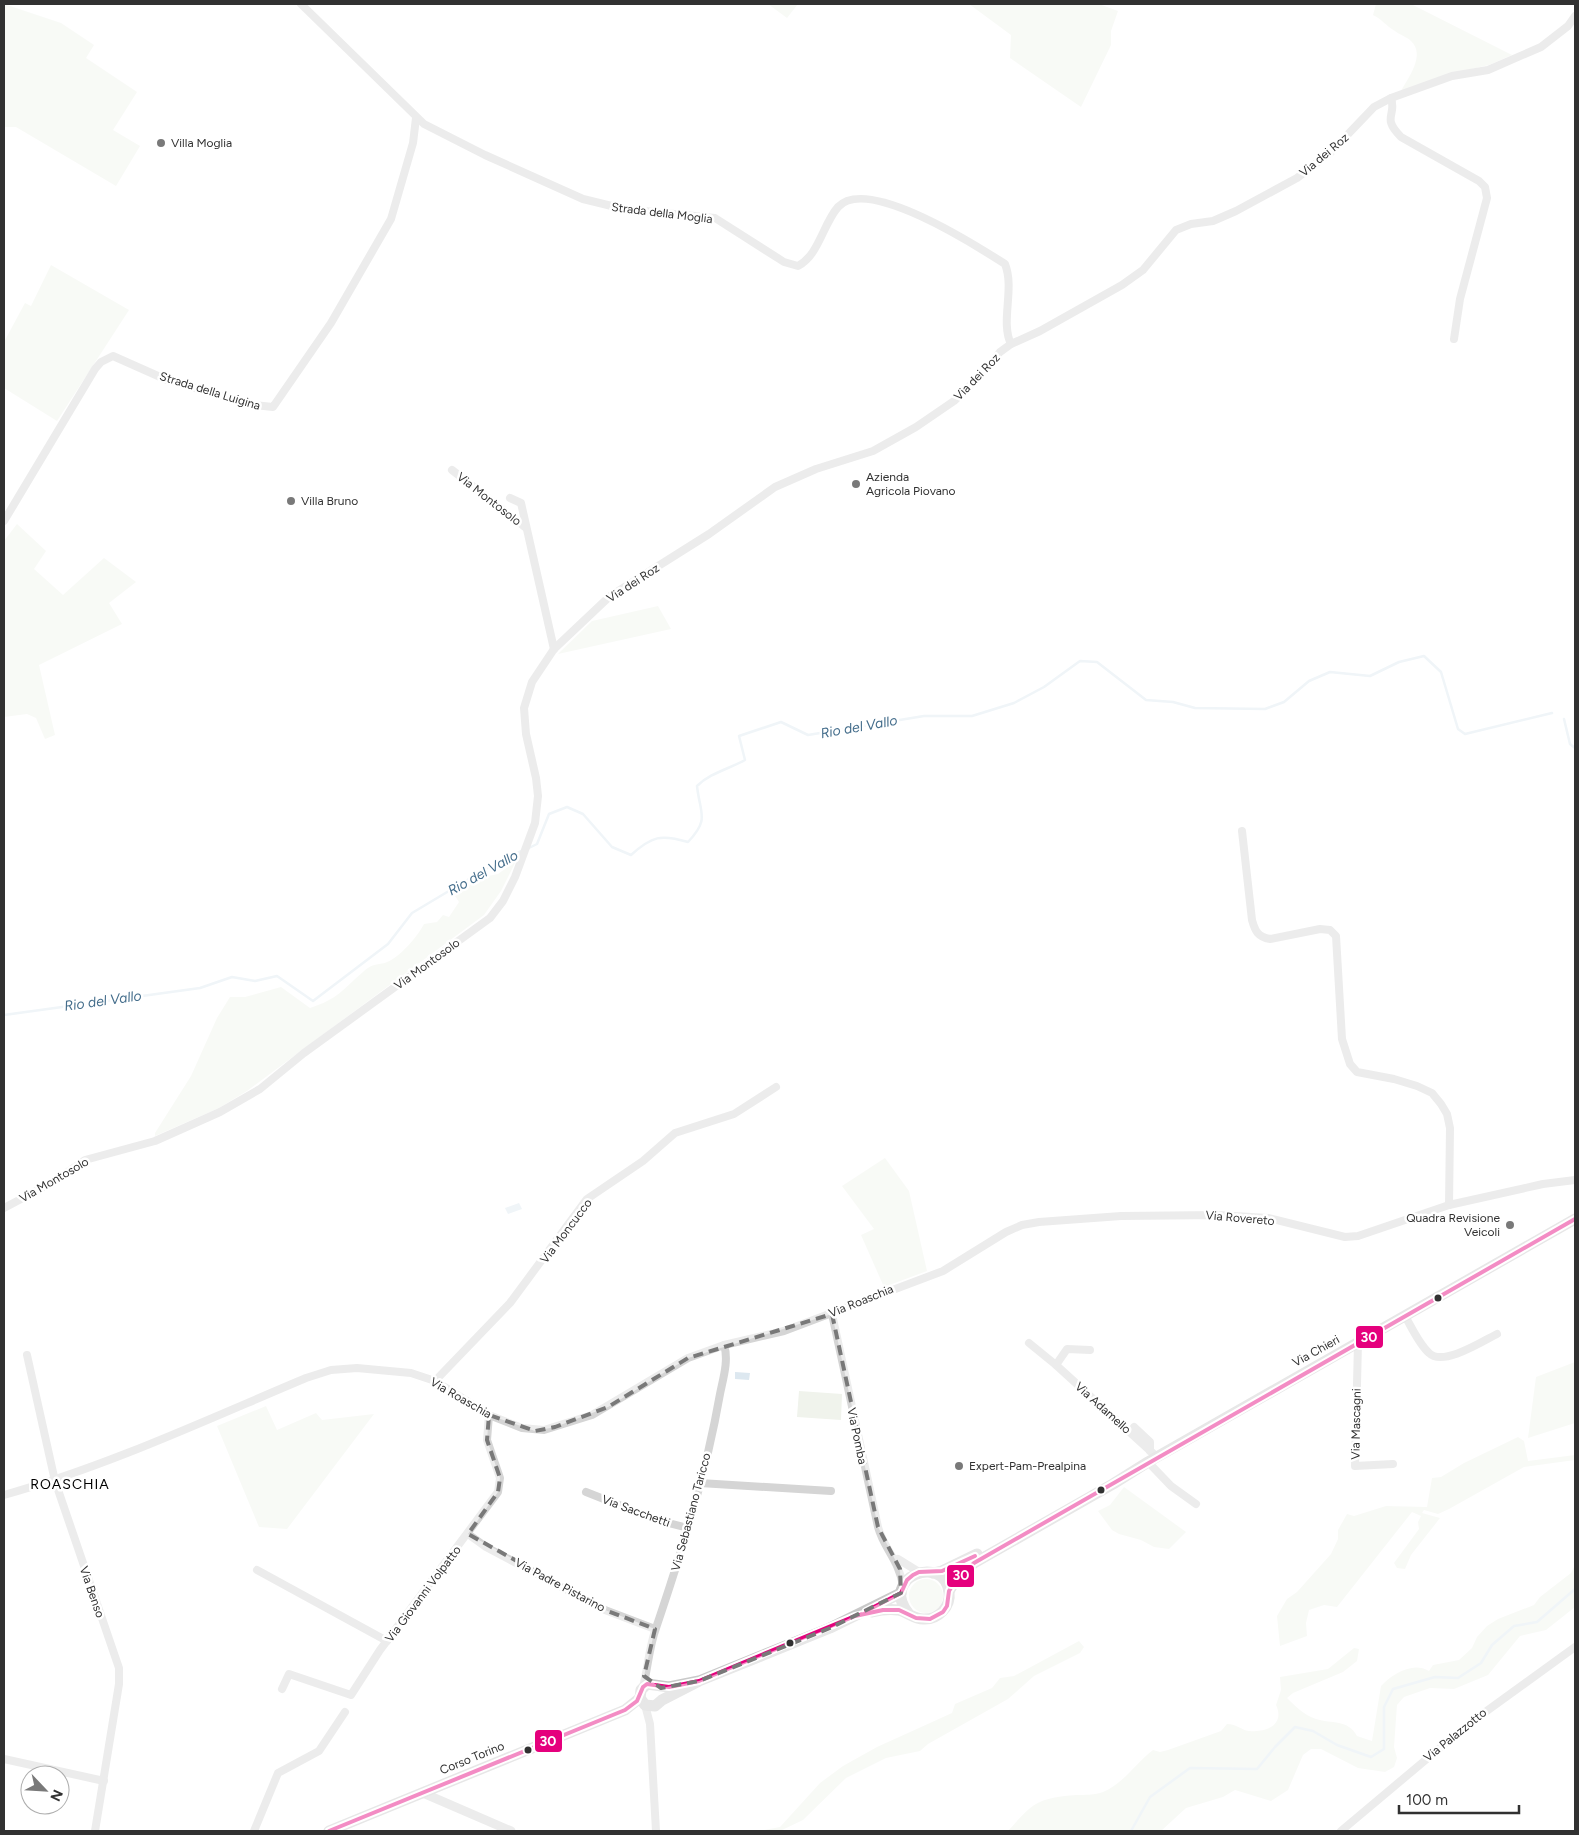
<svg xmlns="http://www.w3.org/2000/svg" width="1579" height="1835" viewBox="0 0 1579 1835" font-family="Figtree,sans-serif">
	<rect width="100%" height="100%" fill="#fff"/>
	<g fill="#f0f3ec">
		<polygon points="4,4 61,23 94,45 86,58 137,92 113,130 140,146 116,186 16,127 4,127"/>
		<polygon points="768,4 798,4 787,18"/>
		<polygon points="969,4 1099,4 1118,11 1111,31 1111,45 1081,107 1010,58 1011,35"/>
		<path d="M1376,4h35l101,51 -23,10 -35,8 -53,18c7,-13 25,-36 10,-50 -4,-4 -11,-6 -16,-10 -9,-5 -13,-12 -22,-16z"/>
		<polygon points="51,265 129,310 57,421 4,388 4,342 25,303 31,306"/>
		<polygon points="17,524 46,551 34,569 63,595 104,558 136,582 109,603 122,624 39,665 55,735 45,739 36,718 27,714 4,717 4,541"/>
		<polygon points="658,606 671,629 558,654 592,621"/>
		<path d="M516,861l-15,30 -17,24 -237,176 -28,17 -64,28v-3l36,-57 26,-58 13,-21h15l36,-10 29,21c28,-9 32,-18 53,-36 11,-10 14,-6 24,-10 13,-5 31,-26 37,-38l13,-2 6,-7 6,2 10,-15 -4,-6 23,-18 20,-4z"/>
		<polygon points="885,1158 909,1191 927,1271 884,1287 861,1235 874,1229 842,1186"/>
		<polygon points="1575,1362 1575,1423 1528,1438 1536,1377"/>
		<polygon points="799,1391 842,1394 841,1420 797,1417"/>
		<polygon points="266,1406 277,1430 316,1413 322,1420 374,1414 287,1529 259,1527 217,1426"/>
		<polygon points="1518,1437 1524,1441 1528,1461 1575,1455 1575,1460 1524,1467 1449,1509 1438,1514 1424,1510 1422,1513 1440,1518 1411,1555 1405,1569 1397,1568 1394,1563 1419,1529 1418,1522 1421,1516 1412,1512 1337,1607 1324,1605 1309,1610 1306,1623 1307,1636 1280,1646 1277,1616 1287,1599 1297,1592 1331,1554 1338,1539 1338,1530 1347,1514 1354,1516 1386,1506 1427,1507 1432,1478 1441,1477 1464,1463"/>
		<polygon points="1124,1487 1186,1532 1169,1549 1154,1547 1141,1540 1119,1534 1112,1530 1098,1511 1110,1505"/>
		<path d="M1575,1565v42l-29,23 -26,6 -32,39 -34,14 -24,-1 -26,9 -7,8 -3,42 3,11 -3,9 -9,5 -27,-4 -37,-19h-10l-8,6 -15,35 -17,11 -36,-11 -12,7 -37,11 -25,23h-153c25,-28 29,-33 68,-36 8,0 19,0 27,-3 21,-9 32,-28 50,-42l7,2 8,-2 53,-19 6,-7c10,0 14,6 22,7 18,2 36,-7 27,-26l5,-15 -1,-13 48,-8 26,-21 5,1 -2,12 -14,11 -50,21 -6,5c8,8 17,17 29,21 16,5 32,0 41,17l15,5 9,-55c11,-12 32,-25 48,-15l4,-6 26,-5 13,-12 5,-11 10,-11 11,-7 36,-14 6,-8 31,-24z"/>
		<circle cx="926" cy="1596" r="17"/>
		<polygon points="1079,1641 1084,1647 1080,1653 1034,1676 1008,1699 928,1744 920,1751 886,1758 846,1778 803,1820 780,1831 760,1831 780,1827 820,1783 843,1766 877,1747 952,1713 955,1704 992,1688 1000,1678 1014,1676"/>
	</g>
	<g fill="#dde8f0">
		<polygon points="519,1203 522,1209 508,1214 505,1208"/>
		<polygon points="735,1372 750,1373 749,1380 735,1379"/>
	</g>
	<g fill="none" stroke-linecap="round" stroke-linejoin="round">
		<g stroke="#dde8f0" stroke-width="2.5">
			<polyline points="1564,719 1570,744 1575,748"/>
			<path d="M529,848l8,-4 12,-30 18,-7 16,7 29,33 19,8c21,-19 30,-21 57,-13 22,-23 12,-28 9,-56 13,-13 32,-17 48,-26l-6,-24 42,-14 27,13 116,-19h48l42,-13 30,-16 36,-26 17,1 49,38 27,2 22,6 70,1 19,-7 25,-21 21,-9 40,4 29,-14 25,-6 17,16 17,57 7,5 87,-21"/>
			<polyline points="4,1015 200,988 232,977 255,981 277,976 313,1001 388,944 412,913 484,870 521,851"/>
			<polyline points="1131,1831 1150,1797 1190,1768 1257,1769 1275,1747 1295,1727 1313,1731 1337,1745 1371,1757 1384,1749 1384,1707 1393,1689 1435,1677 1458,1678 1481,1663 1492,1645 1514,1626 1537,1622 1575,1589"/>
		</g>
		<g stroke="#d5d5d5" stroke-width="8">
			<path d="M301,4l123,120 61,31 98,44 41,10 91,9 69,44 14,4c21,-11 25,-42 40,-59 29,-32 139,39 167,57 10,25 -5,58 6,80"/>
			<path d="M1391,98c6,18 -10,19 10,39l78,44 6,6 2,11 -27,101 -6,40"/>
			<polyline points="452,470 525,527"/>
			<polyline points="510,498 521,503 554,649"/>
			<polyline points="4,521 95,369 101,362 113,356 167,380 253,405 273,407 331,323 391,219 413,143 416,118"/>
			<path d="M1242,831l10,89c3,11 6,17 18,19l50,-10 10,1 6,6 6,103 8,25 7,8 37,7 23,7 15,7 9,11 6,10 3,14 -1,77"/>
			<polyline points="4,1208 53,1182 85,1160 155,1141 220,1112 260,1089 304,1053 490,918 503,901 515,877 535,823 538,796 536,778 526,734 524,708 532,682 554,649 609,597 709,534 775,487 816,469 873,451 916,427 954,401 979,377 1000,352 1011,344 1040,331 1122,285 1143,270 1176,230 1191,224 1213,221 1236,211 1297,178 1331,152 1374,107 1391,98 1452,76 1488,70 1541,47 1568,26 1575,16"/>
			<path d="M832,1314l46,213c6,22 21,33 25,59"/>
			<path d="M1405,1316c7,12 14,28 24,37 14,14 54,-12 68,-19"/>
			<polyline points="1029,1343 1056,1365"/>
			<polyline points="1358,1343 1355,1466 1393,1464"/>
			<polyline points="1090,1350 1067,1349 1056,1365 1157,1457"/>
			<polyline points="27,1355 55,1481 119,1668 119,1684 95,1831"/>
			<polyline points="435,1381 510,1303 587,1199 643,1161 675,1133 734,1114 776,1087"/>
			<polyline points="1134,1427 1150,1442 1150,1451"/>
			<polyline points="1148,1462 1171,1486 1196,1504"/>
			<polyline points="700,1483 831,1491"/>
			<polyline points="586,1492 657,1520 688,1528"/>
			<path d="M4,1495c104,-29 202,-75 302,-117l25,-8 26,-2 54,5 24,8 54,34 33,13 22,2 48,-15 96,-57 36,-13 60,-14 159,-60 63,-39 16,-7 17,-3 82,-6 97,-1 50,3 77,19 13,-1 91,-31 94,-21 32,-4"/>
			<polyline points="468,1534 486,1547 605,1610 655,1629"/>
			<polyline points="898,1559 919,1572"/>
			<polyline points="257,1570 387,1641"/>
			<path d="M643,1687c5,-19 6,-40 13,-59 26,-77 50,-154 64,-234 3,-15 9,-34 4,-49"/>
			<polyline points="282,1689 289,1674 351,1695 380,1650 498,1492 500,1478 487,1440 489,1415"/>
			<polyline points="645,1705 650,1724 656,1831"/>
			<polyline points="4,1759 104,1781"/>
			<polyline points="254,1831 278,1773 319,1751 345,1712"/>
			<polyline points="1341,1831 1466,1726 1575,1647"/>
		</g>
		<polyline stroke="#d5d5d5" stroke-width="9" points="423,1793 511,1831"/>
		<g stroke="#c9c9c9" stroke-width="11">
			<polyline points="933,1573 942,1571 977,1554"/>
			<polyline points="949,1591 956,1580 974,1563 1113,1484 1148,1462 1575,1219"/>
			<path d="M872,1612c8,-2 17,-3 26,-2 9,2 16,9 25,9 15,1 28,-12 26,-27 -5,-39 -71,-15 -40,22"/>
			<polyline points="699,1681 669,1687 647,1684 641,1690 640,1698 645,1705 655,1706 662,1700 699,1681 830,1628 901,1593"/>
			<polyline points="329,1831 625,1710 640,1698"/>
		</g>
		<defs>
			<g id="bus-1">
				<polyline points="866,1611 901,1593 907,1580 913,1575 919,1572 942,1571 975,1556"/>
				<polyline points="329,1831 625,1710 637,1701 643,1687 647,1684 669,1687 699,1681 855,1616 883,1610 899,1610 916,1618 930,1619 943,1612 947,1606 949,1591 956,1580 974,1563 1575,1219"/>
			</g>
		</defs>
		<use href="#bus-1" stroke="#fff" stroke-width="8"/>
		<use href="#bus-1" stroke="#e5007d" stroke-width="4"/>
	</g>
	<path d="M0 0H1579V1835H0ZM832,1314l46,213 22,42 1,24 -71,35 -131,53 -38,7 -17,-12 11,-47 -50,-19 -137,-76 30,-42 2,-14 -13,-38 2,-25 46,16 20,-4 53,-20 80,-49z" fill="#fff" fill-opacity=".55" fill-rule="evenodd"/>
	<path fill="none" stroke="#797979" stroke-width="4" stroke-dasharray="10 6" stroke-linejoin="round" d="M832,1314l46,213 22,42 1,24 -71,35 -131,53 -38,7 -17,-12 11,-47 -50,-19 -137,-76 30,-42 2,-14 -13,-38 2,-25 46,16 20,-4 53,-20 80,-49z"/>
	<g fill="#797979" stroke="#fff" stroke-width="2">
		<circle cx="161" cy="143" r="5"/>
		<circle cx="856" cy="484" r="5"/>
		<circle cx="291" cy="501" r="5"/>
		<circle cx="1510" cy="1225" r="5"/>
		<circle cx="959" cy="1466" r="5"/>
	</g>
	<g fill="#313131" stroke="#fff" stroke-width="2">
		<circle cx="1438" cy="1298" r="4.5"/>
		<circle cx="1101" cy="1490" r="4.5"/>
		<circle cx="790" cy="1643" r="4.5"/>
		<circle cx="528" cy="1750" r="4.5"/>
	</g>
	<g text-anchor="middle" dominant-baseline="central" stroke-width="5" stroke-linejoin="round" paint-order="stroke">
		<g font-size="12" fill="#313131" stroke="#fff" text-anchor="start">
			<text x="171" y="143">Villa Moglia</text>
			<text x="866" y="477">Azienda<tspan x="866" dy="14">Agricola Piovano</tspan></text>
			<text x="301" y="501">Villa Bruno</text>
			<text x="1500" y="1218" text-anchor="end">Quadra Revisione<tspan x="1500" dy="14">Veicoli</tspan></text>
			<text x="969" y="1466">Expert-Pam-Prealpina</text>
		</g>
		<g font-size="12" fill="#313131" stroke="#fff">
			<text transform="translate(1324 155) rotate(-40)">Via dei Roz</text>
			<text transform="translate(662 213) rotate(7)">Strada della Moglia</text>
			<text transform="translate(977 377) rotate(-46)">Via dei Roz</text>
			<text transform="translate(210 391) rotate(17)">Strada della Luigina</text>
			<text transform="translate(489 499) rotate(38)">Via Montosolo</text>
			<text transform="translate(633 583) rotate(-33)">Via dei Roz</text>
			<text transform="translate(427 964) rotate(-36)">Via Montosolo</text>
			<text transform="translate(54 1180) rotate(-30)">Via Montosolo</text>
			<text transform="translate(1240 1218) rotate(5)">Via Rovereto</text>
			<text transform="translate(566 1231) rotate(-53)">Via Moncucco</text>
			<text transform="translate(861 1301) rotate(-22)">Via Roaschia</text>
			<text transform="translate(1316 1351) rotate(-29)">Via Chieri</text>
			<text transform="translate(461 1398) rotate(30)">Via Roaschia</text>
			<text transform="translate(1103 1408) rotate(42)">Via Adamello</text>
			<text transform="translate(1356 1424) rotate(-89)">Via Mascagni</text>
			<text transform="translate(857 1436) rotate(78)">Via Pomba</text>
			<text transform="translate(636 1511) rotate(20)">Via Sacchetti</text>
			<text transform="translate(691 1512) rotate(-75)">Via Sebastiano Taricco</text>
			<text transform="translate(560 1585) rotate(28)">Via Padre Pistarino</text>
			<text transform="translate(92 1592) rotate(71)">Via Benso</text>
			<text transform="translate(423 1594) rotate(-53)">Via Giovanni Volpatto</text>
			<text transform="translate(1455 1735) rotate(-39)">Via Palazzotto</text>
			<text transform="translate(472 1758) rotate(-22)">Corso Torino</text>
		</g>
		<g font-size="14" font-style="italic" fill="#456e8c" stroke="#fff">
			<text transform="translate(859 727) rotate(-10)">Rio del Vallo</text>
			<text transform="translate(483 873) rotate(-29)">Rio del Vallo</text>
			<text transform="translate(103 1001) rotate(-8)">Rio del Vallo</text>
		</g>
		<g font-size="14" letter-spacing="1" fill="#000" stroke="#fff">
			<text x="70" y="1484">ROASCHIA</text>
		</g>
	</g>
	<g stroke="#fff" stroke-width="2">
		<rect x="1355" y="1325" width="29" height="24" rx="5" fill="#e5007d"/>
		<rect x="946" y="1564" width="29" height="24" rx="5" fill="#e5007d"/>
		<rect x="534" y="1729" width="29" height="24" rx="5" fill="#e5007d"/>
	</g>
	<g font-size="14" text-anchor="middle" font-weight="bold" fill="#fff">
		<text x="1369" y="1342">30</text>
		<text x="961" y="1580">30</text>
		<text x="548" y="1746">30</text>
	</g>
	<rect width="1579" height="1835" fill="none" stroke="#313131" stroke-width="10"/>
	<g transform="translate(45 1790) rotate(115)"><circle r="24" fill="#ffffff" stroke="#adadad"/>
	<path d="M0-4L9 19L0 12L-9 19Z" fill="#797979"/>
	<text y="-8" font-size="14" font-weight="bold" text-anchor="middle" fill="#313131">N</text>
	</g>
	<path d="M1399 1805v8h120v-8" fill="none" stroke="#313131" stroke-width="2.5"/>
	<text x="1406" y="1805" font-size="15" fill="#313131" stroke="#ffffff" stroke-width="4" paint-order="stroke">100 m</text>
</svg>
